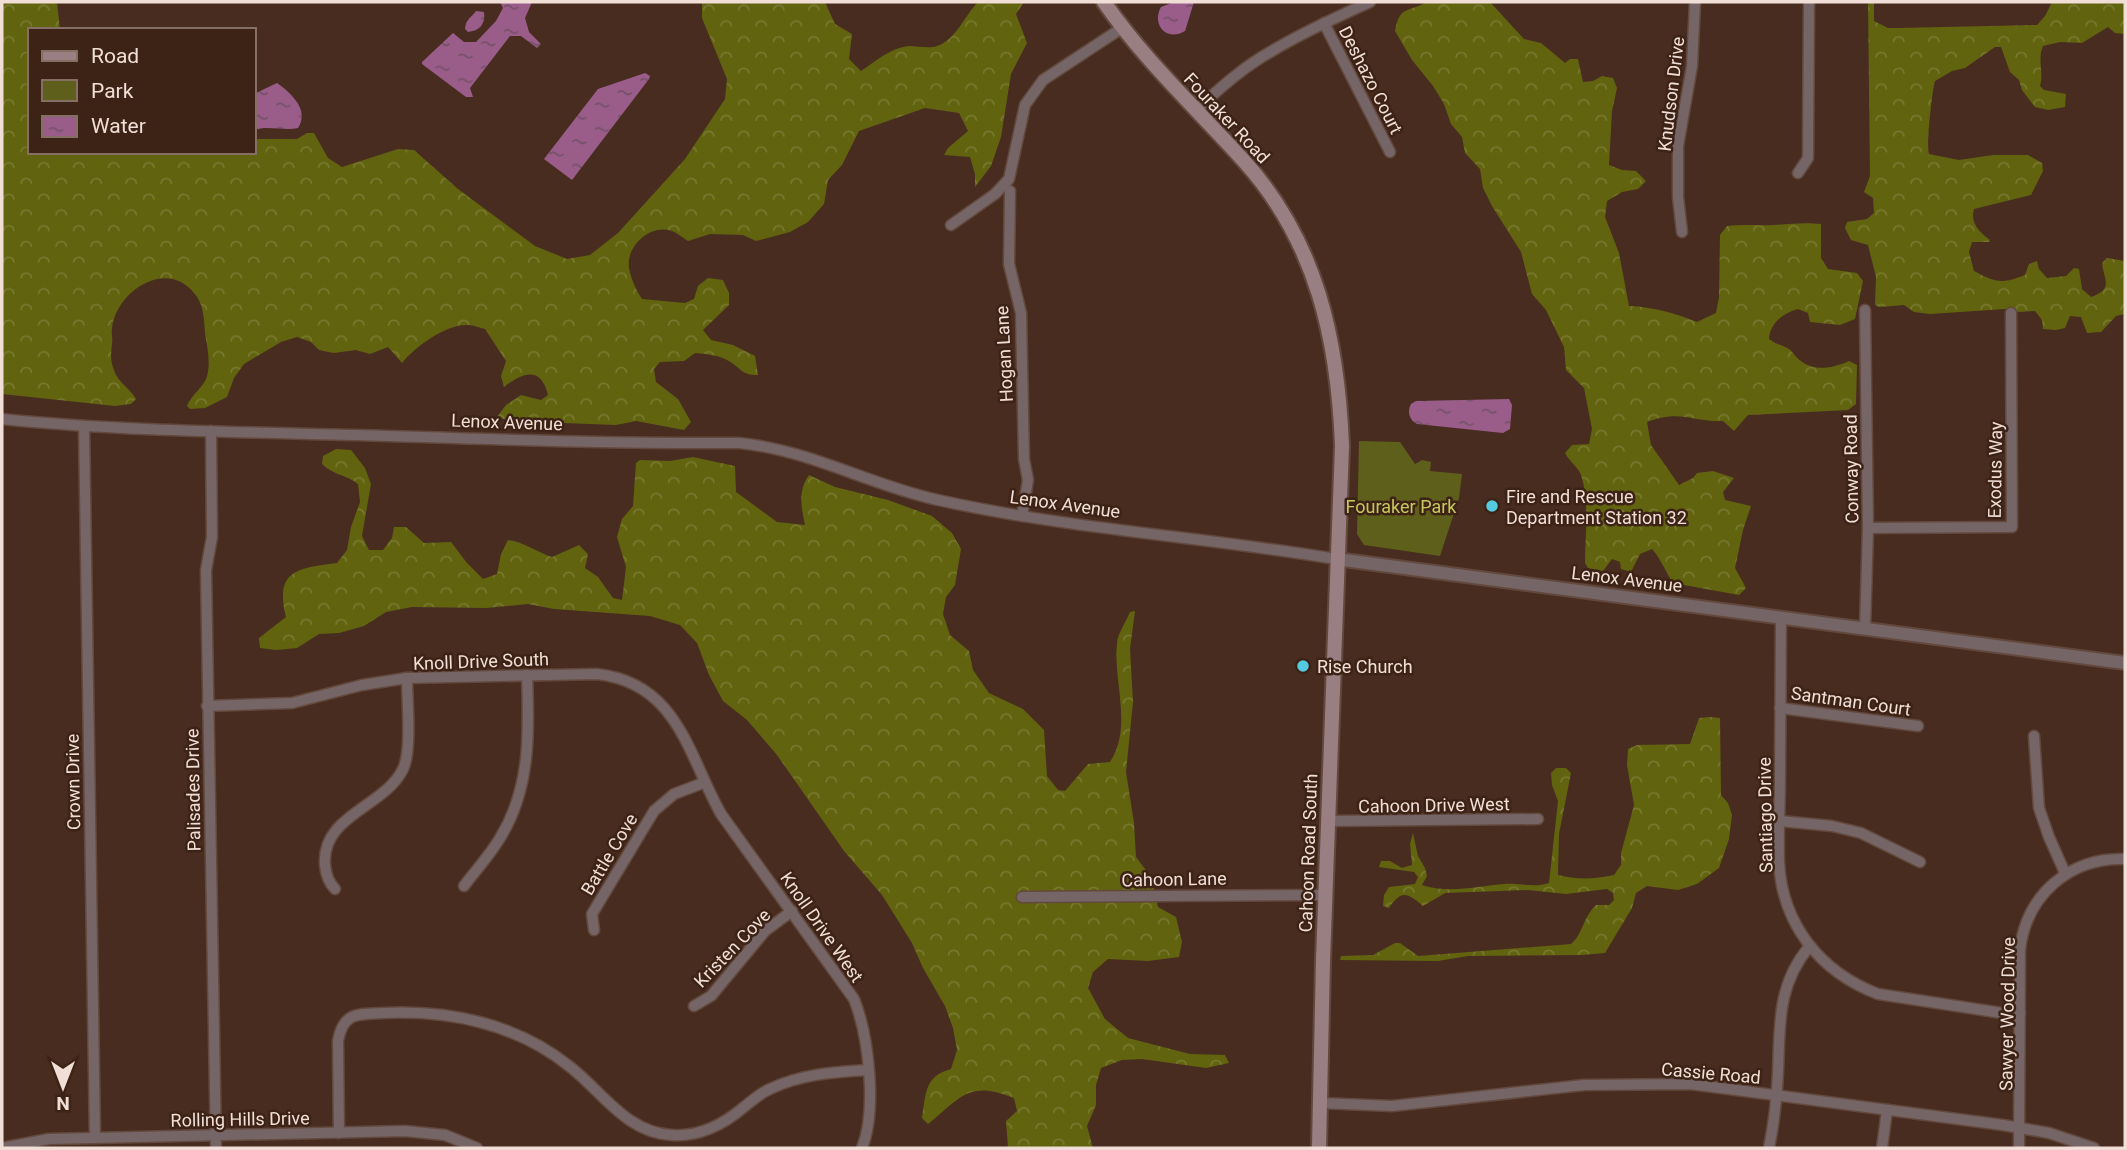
<svg xmlns="http://www.w3.org/2000/svg" width="2127" height="1150" viewBox="0 0 2127 1150" font-family="Roboto,sans-serif">
	<defs>
		<pattern id="forest-crowns" width="20" height="18" patternUnits="userSpaceOnUse" patternTransform="scale(1.75)"><rect width="20" height="18" fill="#61630e"/><path d="M2 6a3 3 0 1 1 6 0M12 15a3 3 0 1 1 6 0" fill="none" stroke="#787930"/></pattern>
		<pattern id="water-ripples" width="26" height="14" patternUnits="userSpaceOnUse" patternTransform="scale(1.75)"><rect width="26" height="14" fill="#9a5d8a"/><path d="M2 4q2-2 4 0t4 0M15 11q2-2 4 0t4 0" fill="none" stroke="#755169"/></pattern>
	</defs>
	<rect width="100%" height="100%" fill="#482c20"/>
	<g fill="url(#forest-crowns)">
		<path d="M2,2h55l3,28h-30v122l58,2 7,-2h159v-13h43l10,-6h7l14,25 14,9 56,-18 16,1 44,39 77,57 32,13 23,-4 28,-22 67,-74 40,-60 2,-20 -25,-61v-16h123l10,22 17,10 -3,25 12,12c15,-10 29,-23 48,-25 9,0 20,3 28,0 19,-6 28,-31 41,-44h46l-8,12 11,29 -16,31 -10,63 -10,29 -16,21v-13l-5,-17 -26,-2 4,-7 20,-17 -9,-18 -34,-5 -66,23 -17,34 -14,15 -4,24 -16,18 -18,10 -34,9 -13,-6 -33,-1 -22,7c-6,-4 -13,-10 -20,-11 -20,-4 -42,17 -39,38 2,11 7,22 13,31l43,4 9,-4 4,-13 10,-8 15,2 6,13v12l-26,25 8,10 22,5 22,11 3,19c-17,0 -16,-6 -29,-14 -11,-6 -22,-7 -34,-8l-11,8 -24,1 -6,7 2,13 22,17 13,23 -7,8 -48,-9 -20,4 -105,-4 -14,-4 9,-12 15,-10 20,5 7,-5c-7,-30 -26,-22 -44,-8l-3,-11 5,-15 -21,-32c-5,-1 -11,-4 -17,-4 -20,-2 -54,22 -66,38l-14,-16 -18,7 -14,-4 -22,3 -15,-3 -8,-8 -14,-5 -16,5 -37,22 -10,14 -7,19 -22,11 -15,1 -3,-3c4,-11 18,-20 20,-30 4,-14 0,-29 -2,-43 -1,-14 -1,-29 -11,-40 -28,-35 -78,-1 -82,35 -1,5 1,11 0,16 -1,10 -2,17 2,26 4,13 16,18 22,29l-5,5 -16,2 -113,-12z"/>
		<path d="M1427,2h63l34,37 17,4 24,20 5,-4h8l5,23 10,-1 9,-5 11,2 4,10 -5,23 -3,54 13,5 14,1 10,10 -8,8 -16,3 -15,9 -2,16 14,36 10,53c25,1 45,7 68,16l19,-9 3,-16 1,-62 7,-9c16,-2 32,0 47,-1 18,-1 28,-3 47,-1v34l7,11 29,4 6,8 -8,38 -15,6 -30,-3 -2,-9 -10,-4c-15,4 -28,14 -29,30 6,5 13,6 20,10 4,3 7,9 12,12 14,11 33,7 48,0l8,4 -1,39 -8,6 -100,5 -14,16 -11,-10c-32,1 -42,-12 -76,1l4,23 28,40 14,-7 4,-5 16,-2 21,7 -11,14 2,8 26,6 -8,24 -8,38 11,20 -7,7 -66,-12c-8,-12 -12,-24 -21,-34l-12,5 -9,18 -10,-3 -1,-7 -8,-3 -9,12 -15,-3 -3,-5c0,-29 5,-60 -4,-88 -2,-7 -12,-14 -16,-22l7,-8 17,-1 3,-15 -8,-41 -18,-18 -2,-23 -18,-37 -14,-16 -11,-42 -29,-46 -9,-18 -3,-19 -15,-16 -3,-16 -11,-13 -7,-20 -11,-18 -21,-26 -17,-29c5,-26 12,-18 32,-29z"/>
		<path d="M1868,2h6v19l14,7h11l138,-3 8,-9 7,-14h73v32l-10,-1 -7,-6 -26,16 -22,-1 -17,4c-6,13 1,26 -3,40l4,4 22,4 -1,13 -17,3 -13,-3 -13,-17 -3,-10 -9,-8 -9,-25h-6l-30,21 -13,3 -17,10c-3,10 -9,65 -6,73l30,6 34,-5h35l14,8 1,8 -12,24 -57,14c-4,14 5,23 16,31l-1,2h-17l-3,10 5,19c22,12 28,13 51,4l4,-11 8,-3 2,8 8,9 19,-2 8,-8 5,1 3,20 9,8c23,-8 13,-17 11,-34l5,-5 18,3v53l-9,2 -15,16 -14,1 -6,-16 -11,-1 -5,12 -9,2 -13,-1 -1,-9 -7,-9 -16,1 -14,-3 -75,5 -16,-2 -10,-7 -25,2 -4,-2 1,-28 -8,-32 -17,-5 -6,-12 2,-6 20,-3 7,-6 -1,-15 -9,-6 6,-16z"/>
		<path d="M336,449l15,1 14,18 6,16 -9,52 7,14h14l9,-12 2,-11h12l18,16 27,-1 16,21 16,16 14,-5 4,-20 7,-14c16,2 29,12 44,17l27,-12 9,9 -3,14 13,9 15,21 9,2 4,-33 -9,-30 5,-18 11,-13 3,-43 4,-3 30,1 23,-4 42,9 1,26 41,30 28,3c-4,-18 -7,-35 4,-50l26,12 53,13 44,16 20,17 9,16 -6,36 -9,12 -3,17 7,21 19,16 4,19 16,23 34,16 21,21 3,46 11,14 7,1 23,-27 22,-2c23,-35 3,-80 7,-119 1,-10 9,-21 13,-31l5,-1 -5,38 3,53 -7,70 8,51 2,34 15,20 7,30 18,10 6,25 -3,15 -31,4 -40,-2 -15,13 -5,16 17,31 23,19 62,16 35,1 4,8 -23,5 -64,-9 -20,1 -21,8 -5,17v20l-9,21 6,22h-85l-2,-27 11,-10 -3,-13c-45,-18 -52,-2 -86,26l-6,-6c4,-24 2,-42 29,-49l6,-19 -4,-22 -8,-22 -22,-38 -11,-25 -30,-48 -38,-44 -67,-96 -30,-35 -24,-19 -14,-26 -12,-32 -17,-18 -30,-9 -96,-7 -26,-5 -42,4 -74,-1 -26,5 -22,14 -25,7 -20,1 -22,14 -21,2 -16,-2 -1,-10 27,-21c-12,-47 12,-49 51,-54l10,-13 4,-23 9,-25 -2,-18c-12,-10 -26,-9 -36,-20l1,-8z"/>
		<path d="M1710,717l10,1 1,77 7,8 4,12 -3,24 -10,29 -22,16 -19,6 -31,-4 -11,7 -4,15 -27,45 -23,2 -114,1 -30,5 -98,-1 1,-4 32,-1 22,-12h5l18,13 153,-12c12,-10 12,-27 25,-39h13l5,-5 -1,-7 -6,-4 -41,5 -38,-4 -83,3 -22,13c-16,-14 -22,-16 -34,2l-6,-2 1,-11 5,-8 26,-3 3,-7 -4,-5 -35,-5 2,-6h9l12,7 10,-3 -2,-21 3,-11 5,23 7,12 2,8 -5,9c26,9 56,1 83,-1 14,-1 30,4 44,-1l9,-82 -6,-16 -1,-12 5,-5h10l5,5 -12,61 -1,41c19,5 37,4 56,0l7,-10v-12l13,-48 -7,-40 1,-16 9,-4 53,-1 9,-26z"/>
	</g>
	<polygon fill="#5e5f1a" points="1359,441 1400,442 1415,464 1422,460 1431,462 1430,471 1462,474 1459,498 1440,556 1364,545 1357,534"/>
	<g fill="url(#water-ripples)">
		<polygon points="500,2 532,2 525,18 529,32 541,44 537,48 521,36 510,36 470,88 473,97 466,97 422,64 422,62 453,33 464,42 476,42 496,21 503,8"/>
		<path d="M1174,2h20l-9,29c-18,11 -34,-6 -24,-24z"/>
		<path d="M476,11l8,1c2,12 -5,19 -16,20l-3,-3c1,-10 5,-10 11,-18z"/>
		<polygon points="645,73 650,76 649,79 572,180 544,159 598,89"/>
		<path d="M277,83c14,10 33,27 21,45 -15,3 -30,-3 -44,2v-36z"/>
		<path d="M1509,399l3,6 -2,24 -7,4 -86,-9c-8,-4 -10,-13 -6,-20l5,-3z"/>
	</g>
	<g fill="none" stroke-linecap="round" stroke-linejoin="round">
		<defs>
			<g id="minor">
				<polyline points="1324,23 1390,152"/>
				<path d="M1195,111c24,-22 48,-44 77,-60 31,-19 65,-34 98,-49"/>
				<polyline points="1798,173 1808,158 1809,2"/>
				<polyline points="1010,191 1009,264 1021,313 1024,459 1028,480 1022,516"/>
				<polyline points="951,225 995,194 1009,179 1025,105 1043,80 1122,28"/>
				<polyline points="1682,232 1678,197 1678,146 1692,66 1695,2"/>
				<polyline points="1865,310 1868,528 1865,628"/>
				<path d="M2,419c117,12 237,13 355,16 128,4 255,9 382,8 72,7 130,42 199,57 131,29 266,37 398,59"/>
				<polyline points="84,426 95,1138"/>
				<polyline points="211,431 212,537 206,570 216,1148"/>
				<polyline points="1868,528 2012,527 2011,313"/>
				<path d="M1781,617c0,53 -1,106 -1,159 0,29 -2,58 -1,86 3,62 41,110 99,132l124,19h18"/>
				<path d="M207,706l85,-3 70,-18 45,-7 190,-4c81,9 91,81 124,140l133,185c15,38 23,111 8,149"/>
				<polyline points="1780,708 1918,726"/>
				<polyline points="2034,736 2039,808 2049,837 2065,873"/>
				<polyline points="1329,821 1538,819"/>
				<polyline points="1780,821 1832,826 1861,833 1920,862"/>
				<path d="M464,886c12,-16 26,-31 36,-48 31,-50 29,-106 27,-163"/>
				<path d="M335,889c-6,-6 -9,-14 -10,-24 -4,-50 60,-58 78,-96 9,-18 4,-69 4,-91"/>
				<polyline points="1022,897 1326,895"/>
				<polyline points="594,930 592,914 654,811 674,794 703,783"/>
				<polyline points="694,1006 711,996 765,931 792,911"/>
				<polyline points="1320,1103 1392,1106 1584,1085 1690,1084 2003,1125 2049,1133 2094,1148"/>
				<path d="M339,1133l-1,-92c5,-29 20,-27 46,-28 66,-3 133,11 185,53 33,25 57,67 103,69 27,2 52,-11 72,-28 8,-6 16,-14 26,-18 31,-15 64,-17 98,-19"/>
				<polyline points="2,1148 49,1139 405,1131 445,1135 477,1148"/>
				<path d="M1769,1148c5,-25 8,-51 9,-76 2,-47 -1,-87 31,-125"/>
				<polyline points="1882,1148 1887,1110"/>
				<path d="M2019,1148l1,-198c6,-55 50,-93 105,-91"/>
			</g>
			<polyline id="tertiary" points="1336,559 2125,663"/>
			<path id="secondary" d="M1104,2c41,59 92,106 140,159 73,81 94,180 98,285l-19,514 -4,188"/>
		</defs>
		<use href="#minor" stroke="#63493d" stroke-width="13"/>
		<use href="#tertiary" stroke="#63493d" stroke-width="16"/>
		<use href="#secondary" stroke="#63493d" stroke-width="18"/>
		<use href="#minor" stroke="#756566" stroke-width="10"/>
		<use href="#tertiary" stroke="#756566" stroke-width="12"/>
		<use href="#secondary" stroke="#997f82" stroke-width="14"/>
	</g>
	<g fill="#54cade" stroke="#3d2216" stroke-width="2.5">
		<circle cx="1492" cy="506" r="7"/>
		<circle cx="1303" cy="666" r="7"/>
	</g>
	<g text-anchor="middle" dominant-baseline="central" stroke-width="5" stroke-linejoin="round" paint-order="stroke">
		<g font-size="18" fill="#f1dfd7" stroke="#3d2216">
			<text transform="translate(1371 80) rotate(63)">Deshazo Court</text>
			<text transform="translate(1671 94) rotate(-83)">Knudson Drive</text>
			<text transform="translate(1227 118) rotate(47)">Fouraker Road</text>
			<text transform="translate(1004 354) rotate(-93)">Hogan Lane</text>
			<text transform="translate(507 422) rotate(2)">Lenox Avenue</text>
			<text transform="translate(1851 469) rotate(-91)">Conway Road</text>
			<text transform="translate(1995 470) rotate(-89)">Exodus Way</text>
			<text transform="translate(1065 504) rotate(8)">Lenox Avenue</text>
			<text transform="translate(1627 579) rotate(7)">Lenox Avenue</text>
			<text transform="translate(481 661) rotate(-2)">Knoll Drive South</text>
			<text transform="translate(1851 701) rotate(8)">Santman Court</text>
			<text transform="translate(73 782) rotate(-91)">Crown Drive</text>
			<text transform="translate(193 790) rotate(-91)">Palisades Drive</text>
			<text transform="translate(1434 805) rotate(-1)">Cahoon Drive West</text>
			<text transform="translate(1765 815) rotate(-91)">Santiago Drive</text>
			<text transform="translate(1308 853) rotate(-88)">Cahoon Road South</text>
			<text transform="translate(609 854) rotate(-59)">Battle Cove</text>
			<text transform="translate(1174 879) rotate(-1)">Cahoon Lane</text>
			<text transform="translate(822 927) rotate(55)">Knoll Drive West</text>
			<text transform="translate(732 948) rotate(-46)">Kristen Cove</text>
			<text transform="translate(2007 1014) rotate(-89)">Sawyer Wood Drive</text>
			<text transform="translate(1711 1073) rotate(5)">Cassie Road</text>
			<text transform="translate(240 1119) rotate(-1)">Rolling Hills Drive</text>
		</g>
		<g font-size="18" fill="#f1dfd7" stroke="#3d2216" text-anchor="start">
			<text x="1506" y="496">Fire and Rescue<tspan x="1506" dy="21">Department Station 32</tspan></text>
			<text x="1317" y="666">Rise Church</text>
		</g>
		<g font-size="18" fill="#c6c95f" stroke="#3d2216">
			<text x="1401" y="506">Fouraker Park</text>
		</g>
	</g>
	<rect width="2127" height="1150" fill="none" stroke="#f1dfd7" stroke-width="7"/>
	<rect x="28" y="28" width="228" height="126" fill="#3d2216" stroke="#856e63" stroke-width="2"/>
	<rect x="42" y="51" width="35" height="10" fill="#997f82" stroke="#856e63" stroke-width="2"/>
	<text x="91" y="63" font-size="21" fill="#f1dfd7">Road</text>
	<rect x="42" y="80" width="35" height="21" fill="#5e5f1a" stroke="#856e63" stroke-width="2"/>
	<text x="91" y="98" font-size="21" fill="#f1dfd7">Park</text>
	<rect x="42" y="116" width="35" height="21" fill="url(#water-ripples)" stroke="#856e63" stroke-width="2"/>
	<text x="91" y="133" font-size="21" fill="#f1dfd7">Water</text>
	<g transform="translate(63 1087) rotate(180)" stroke="#3d2216" stroke-width="5" paint-order="stroke">
	<path d="M0-5L12 26L0 18L-12 26Z" fill="#f1dfd7"/>
	<text y="-10" font-size="19" font-weight="bold" text-anchor="middle" fill="#f1dfd7">N</text>
	</g>
</svg>
